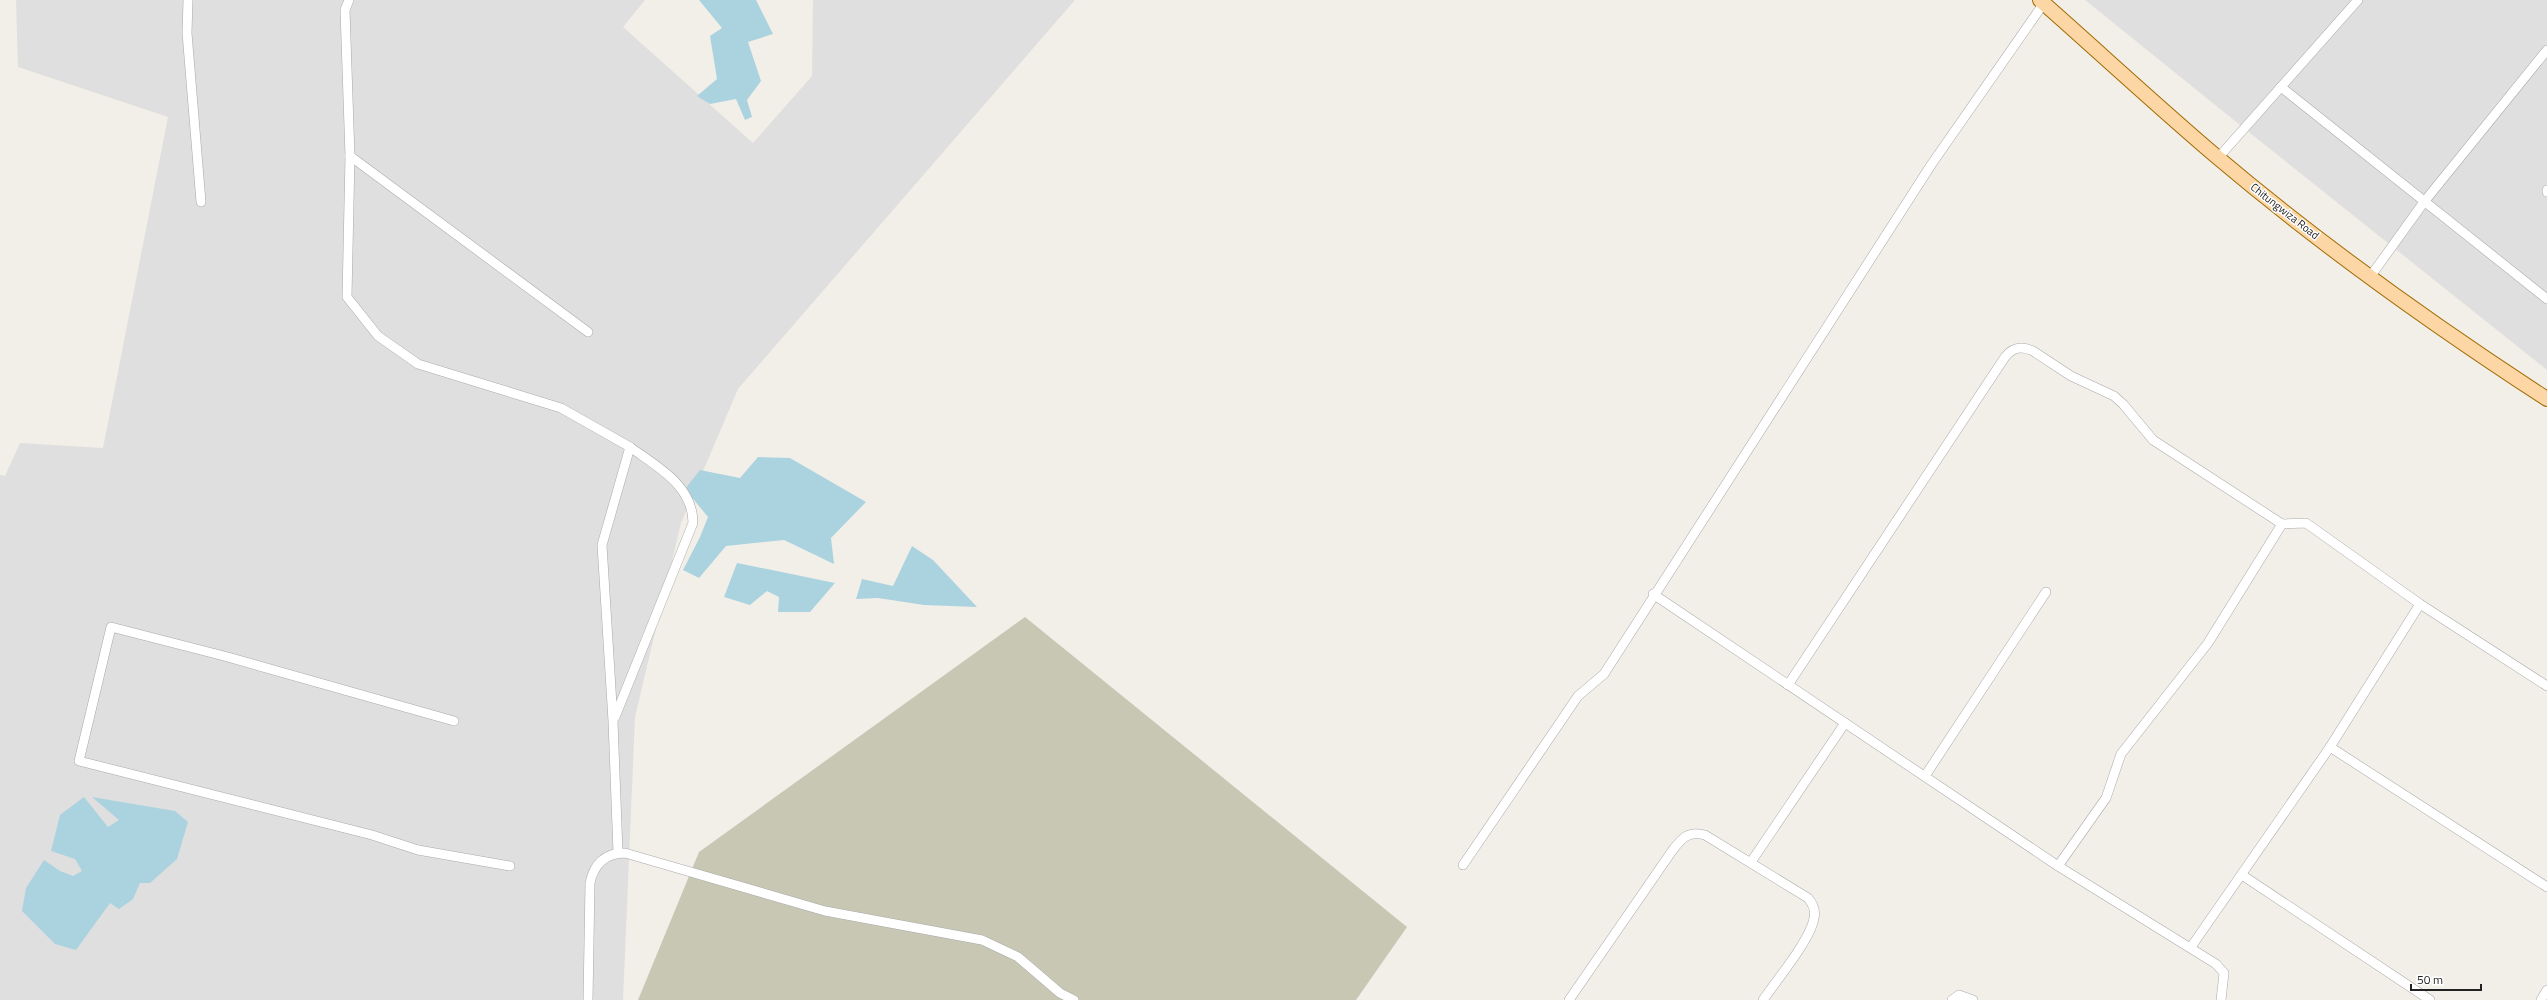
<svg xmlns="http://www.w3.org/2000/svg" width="2547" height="1000" viewBox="0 0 2547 1000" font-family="'Titillium Web',sans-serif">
	<rect width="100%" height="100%" fill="#f2efe9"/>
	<g fill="#e0dfdf">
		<polygon points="16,0 645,0 623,27 753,143 812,76 813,0 1075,0 738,389 681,523 635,717 623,1000 0,1000 0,475 5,476 20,443 103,448 168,117 18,67"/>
		<polygon points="2085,0 2547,0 2547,370 2235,121"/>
	</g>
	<polygon fill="#c7c7b4" points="1025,617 1407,927 1356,1000 638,1000 699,852"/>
	<g fill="#aad3df">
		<polygon points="699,0 756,0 773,34 748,42 761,81 747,100 752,117 745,120 736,99 710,104 697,96 717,79 710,36 722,28"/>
		<polygon points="758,457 790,458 866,502 831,538 834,564 784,540 726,546 699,578 683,570 700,537 708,517 685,489 700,470 740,478"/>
		<polygon points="912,546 933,560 977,607 924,605 878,598 856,599 862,579 893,586"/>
		<polygon points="737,563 835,583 810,612 778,612 779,597 767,591 750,605 724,597"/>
		<polygon points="84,797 108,827 119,820 92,797 175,811 188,822 177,859 150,883 140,883 133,899 119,909 110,903 76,950 55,944 22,911 26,888 44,860 60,871 73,876 82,871 75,859 51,851 60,815"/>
	</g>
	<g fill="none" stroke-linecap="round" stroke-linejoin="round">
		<defs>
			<g id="street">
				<polyline points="188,0 187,33 201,202"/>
				<polyline points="349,0 345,10 350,156 347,297 378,336 418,364 561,408 630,447 602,545 613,721 618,853"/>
				<polyline points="2281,87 2547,299"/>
				<polyline points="350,156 588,332"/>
				<polyline points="2218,158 2358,0"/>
				<polyline points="2547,190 2547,192"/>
				<polyline points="2370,277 2424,202 2547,50"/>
				<polyline points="1653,594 2058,866 2216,964 2224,973 2221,1000"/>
				<path d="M1788,685l217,-328c8,-10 17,-11 28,-6l38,25 43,20 9,8 30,36 129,84"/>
				<path d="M615,717l78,-194c0,-38 -36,-56 -63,-76"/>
				<polyline points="454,721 224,656 111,627 79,761 372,835 418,850 510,866"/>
				<polyline points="2330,747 2547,887"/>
				<polyline points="1925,776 2046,592"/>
				<polyline points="1751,862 1845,723"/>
				<polyline points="1463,865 1578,696 1604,674 1931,165 2044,3"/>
				<polyline points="2058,866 2106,798 2121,754 2208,643 2282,524 2306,523 2420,604 2547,686"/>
				<polyline points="2242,875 2430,1000"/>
				<polyline points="2191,947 2330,747 2420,604"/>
				<path d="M588,1000l2,-117c4,-19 15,-30 35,-30l200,58 157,29 36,17 42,36 14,7"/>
				<path d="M1569,1000l103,-149c9,-12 16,-21 33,-16l103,63c5,6 8,12 6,20 -3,21 -38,63 -51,82"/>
				<polyline points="1952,1000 1959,995 1973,1000"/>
				<polyline points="2541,1000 2547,990"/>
			</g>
			<path id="primary" d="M2040,0c59,52 117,106 177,157 104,88 216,168 330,242"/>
		</defs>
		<use href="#street" stroke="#a9a9a9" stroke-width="10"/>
		<use href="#primary" stroke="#a06b00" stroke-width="16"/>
		<use href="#street" stroke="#fff" stroke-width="9"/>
		<use href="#primary" stroke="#fcd6a4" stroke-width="14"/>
	</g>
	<g text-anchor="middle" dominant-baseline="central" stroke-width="3" stroke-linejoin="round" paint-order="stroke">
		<g font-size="11" fill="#222" stroke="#fff">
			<text transform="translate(2285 211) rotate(38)">Chitungwiza Road</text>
		</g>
	</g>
	<path d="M2411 984v6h70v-6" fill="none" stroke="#222222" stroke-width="2"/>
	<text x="2417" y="984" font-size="12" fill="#222222" stroke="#ffffff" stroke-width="3" paint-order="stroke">50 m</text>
</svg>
